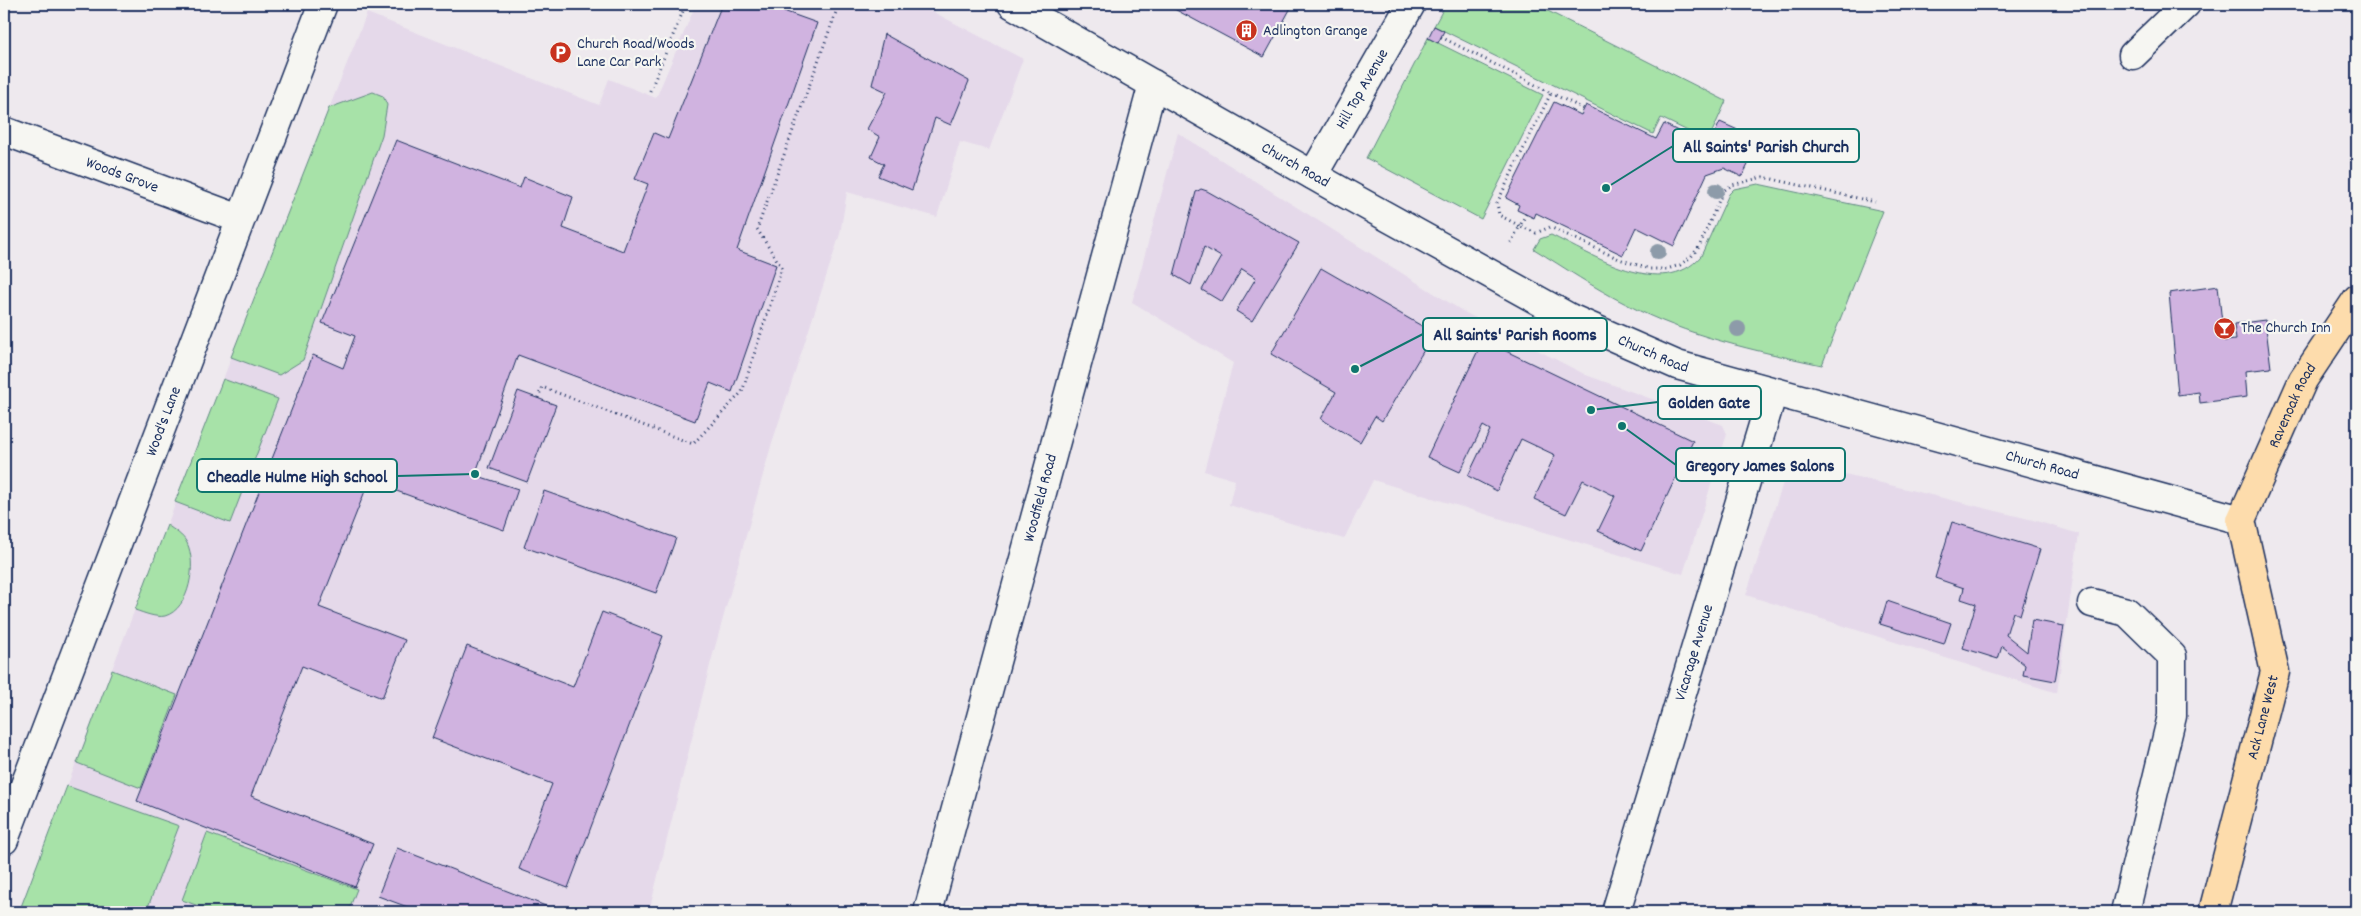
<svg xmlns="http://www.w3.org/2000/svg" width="2361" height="916" viewBox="0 0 2361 916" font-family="Dekko,sans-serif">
	<rect width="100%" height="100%" fill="#eee9ee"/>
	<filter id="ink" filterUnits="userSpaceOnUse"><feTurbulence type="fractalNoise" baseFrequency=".02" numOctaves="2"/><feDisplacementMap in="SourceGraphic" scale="10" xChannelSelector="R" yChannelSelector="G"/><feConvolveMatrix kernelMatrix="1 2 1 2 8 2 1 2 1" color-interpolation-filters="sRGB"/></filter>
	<g filter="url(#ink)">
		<g fill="#e5d9ea">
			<polygon points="696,4 918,4 1023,59 989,150 960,142 937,217 847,192 840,234 771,446 710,665 649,912 19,912 266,267 367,13 599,105 609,79 656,98"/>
			<polygon points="1178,133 1464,312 1586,375 1723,425 1727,434 1683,574 1373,480 1344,539 1229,505 1235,480 1204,471 1233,363 1132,302"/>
			<polygon points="1804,464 2033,520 2079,534 2057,693 1746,595 1784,480 1796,466"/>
		</g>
		<g fill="#a7e2a8" stroke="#618883">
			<polygon points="1446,4 1534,4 1726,101 1712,132 1698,136 1661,118 1653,134 1434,26"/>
			<polygon points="1428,38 1543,95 1481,219 1366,158"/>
			<polygon points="373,92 383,96 387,105 382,135 303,360 279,375 231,357 329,108"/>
			<path d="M1758,184l125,27 -61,154c-66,-14 -136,-29 -196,-61 -32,-16 -61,-36 -92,-55l6,-10 11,-4c40,19 112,66 150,21l28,-62 5,-5z"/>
			<polygon points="223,379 278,399 230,523 175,502"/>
			<path d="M167,525c7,5 16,10 20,18 10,20 3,66 -22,73 -9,2 -21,-3 -30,-6z"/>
			<polygon points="112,670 177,695 141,788 77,763"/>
			<polygon points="67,786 179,826 146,912 19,912"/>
			<polygon points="207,833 357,889 348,912 215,912 182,900"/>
		</g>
		<g fill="#d0b3e0" stroke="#1b2f5e">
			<polygon points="722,4 764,4 817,23 737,250 776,265 732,392 710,383 695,421 518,355 475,475 518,489 504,530 369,481 319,607 405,640 382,698 302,666 251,796 373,844 355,887 137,801 313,355 343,368 355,336 322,323 396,140 520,188 524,177 573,197 563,228 623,251 648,184 635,179 654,133 668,139"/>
			<polygon points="1165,4 1293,4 1264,57"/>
			<polygon points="1434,26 1444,31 1438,43 1428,38"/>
			<polygon points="884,34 969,81 951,125 935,118 912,190 878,176 884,164 871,157 880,137 867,129 887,92 872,85"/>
			<polygon points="1554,102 1581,115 1586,105 1656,139 1664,124 1696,140 1714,135 1720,122 1760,140 1742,177 1724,168 1707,174 1674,246 1636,227 1623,255 1536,213 1534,218 1517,210 1519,205 1506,198"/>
			<polygon points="1201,189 1207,191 1299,243 1252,321 1236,311 1256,278 1242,269 1222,302 1202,290 1221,257 1204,247 1191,285 1174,275 1196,192"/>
			<polygon points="1321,268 1434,333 1382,421 1375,416 1360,442 1321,419 1336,392 1271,354"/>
			<polygon points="2218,286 2224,341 2236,340 2234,324 2265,320 2271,368 2245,371 2247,397 2200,403 2199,392 2178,395 2169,293"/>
			<polygon points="1483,340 1693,441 1641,551 1598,531 1615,496 1583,480 1566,514 1534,499 1555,455 1521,439 1497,491 1468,476 1490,430 1483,426 1460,472 1427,457"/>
			<polygon points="518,391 556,405 527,482 489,468"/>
			<polygon points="544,491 676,538 656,593 524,547"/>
			<polygon points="1952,522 2040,549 2020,615 2013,612 2006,635 2027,652 2032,620 2064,626 2055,681 2023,675 2025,665 2002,646 1998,659 1963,648 1976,604 1961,599 1964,588 1935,578"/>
			<polygon points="1887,601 1951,623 1944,644 1880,624"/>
			<polygon points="602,612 663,636 568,888 519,869 552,784 432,738 467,646 573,687"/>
			<polygon points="397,848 561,912 421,912 378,896"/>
		</g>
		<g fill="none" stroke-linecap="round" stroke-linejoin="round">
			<defs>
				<g id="minor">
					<polyline points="2133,55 2186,4"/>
					<path id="s1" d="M4,131l236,88"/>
					<path id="s2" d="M1313,175l98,-171"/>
					<polyline points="2092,603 2127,612 2172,656 2172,716 2125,912"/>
					<path id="s3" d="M4,840l319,-836"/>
					<path id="s4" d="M928,912l225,-828"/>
					<path id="s5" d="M1616,912l157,-520"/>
				</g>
				<g id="secondary">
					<path id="s6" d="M1012,4l334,190 224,124 107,47 564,155"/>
				</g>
				<g id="primary">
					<path id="s7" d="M2213,912l62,-240 -34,-152 62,-140 54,-81"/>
				</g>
			</defs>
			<use href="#minor" stroke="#1b2f5e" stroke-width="31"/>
			<use href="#secondary" stroke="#1b2f5e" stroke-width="31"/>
			<use href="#primary" stroke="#1b2f5e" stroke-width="31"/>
			<g stroke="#1b2f5e" stroke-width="3" stroke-dasharray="1 4" stroke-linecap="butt">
				<polyline points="1441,37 1551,93 1497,203 1499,215 1520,226 1509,246"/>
				<polyline points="650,91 686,4"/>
				<polyline points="1551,93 1584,109"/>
				<polyline points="1526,214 1520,226 1536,233 1550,227 1619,259 1650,269 1667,269 1680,265 1691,257 1699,247 1723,191 1732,185 1763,177 1875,202"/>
				<polyline points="538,398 542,387 693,444 742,392 782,268 757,229 839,4"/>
			</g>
			<use href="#minor" stroke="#f6f6f2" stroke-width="28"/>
			<use href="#secondary" stroke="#f6f6f2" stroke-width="28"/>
			<use href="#primary" stroke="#fddcac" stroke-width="28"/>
		</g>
		<g fill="#8d9ba9">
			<circle cx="1716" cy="191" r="8"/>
			<circle cx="1658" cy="252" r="8"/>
			<circle cx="1738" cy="329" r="8"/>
		</g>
	</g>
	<defs>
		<symbol id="building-disc" viewBox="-11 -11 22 22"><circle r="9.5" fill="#c8321e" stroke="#f6f6f2"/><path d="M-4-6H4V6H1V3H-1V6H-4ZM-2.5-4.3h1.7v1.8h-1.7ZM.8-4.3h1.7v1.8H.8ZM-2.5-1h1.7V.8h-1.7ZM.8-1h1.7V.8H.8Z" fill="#fff"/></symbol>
		<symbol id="parking-disc" viewBox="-11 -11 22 22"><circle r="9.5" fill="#c8321e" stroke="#f6f6f2"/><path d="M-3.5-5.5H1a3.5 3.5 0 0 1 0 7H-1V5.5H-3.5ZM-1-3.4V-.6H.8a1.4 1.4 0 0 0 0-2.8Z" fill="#fff"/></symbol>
		<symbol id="bar-disc" viewBox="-11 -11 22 22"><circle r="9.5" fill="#c8321e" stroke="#f6f6f2"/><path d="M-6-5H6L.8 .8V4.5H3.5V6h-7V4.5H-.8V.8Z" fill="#fff"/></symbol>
	</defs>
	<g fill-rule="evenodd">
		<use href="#building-disc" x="1234" y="18" width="25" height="25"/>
		<use href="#parking-disc" x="548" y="40" width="25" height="25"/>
		<use href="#bar-disc" x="2212" y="316" width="25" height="25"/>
	</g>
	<g text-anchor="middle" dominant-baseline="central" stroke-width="4.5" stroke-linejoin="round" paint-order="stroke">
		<g font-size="16" fill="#1b2f5e" stroke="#f6f6f2" text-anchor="start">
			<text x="1263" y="31">Adlington Grange</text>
			<text x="577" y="44">Church Road/Woods<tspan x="577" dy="18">Lane Car Park</tspan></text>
			<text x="2241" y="328">The Church Inn</text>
		</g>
		<g font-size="16" fill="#1b2f5e" stroke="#f6f6f2">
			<text stroke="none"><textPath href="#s2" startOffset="99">Hill Top Avenue</textPath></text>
			<text stroke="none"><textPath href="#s6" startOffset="326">Church Road</textPath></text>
			<text stroke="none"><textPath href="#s1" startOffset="126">Woods Grove</textPath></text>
			<text stroke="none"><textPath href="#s6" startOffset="731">Church Road</textPath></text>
			<text stroke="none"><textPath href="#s7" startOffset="529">Ravenoak Road</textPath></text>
			<text stroke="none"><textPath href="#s3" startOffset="448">Wood's Lane</textPath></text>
			<text stroke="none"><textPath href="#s6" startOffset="1136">Church Road</textPath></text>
			<text stroke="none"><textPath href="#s4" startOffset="429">Woodfield Road</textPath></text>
			<text stroke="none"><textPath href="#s5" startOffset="271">Vicarage Avenue</textPath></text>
			<text stroke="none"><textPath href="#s7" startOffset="201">Ack Lane West</textPath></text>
		</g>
	</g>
	<path fill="none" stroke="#0f766e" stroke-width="2" d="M1606 188L1673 146M1355 369L1423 334M1591 410L1658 402M1622 426L1676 465M475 474L397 476"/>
	<g fill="#0f766e" stroke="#f6f6f2" stroke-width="2">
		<circle cx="1606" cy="188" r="5"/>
		<circle cx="1355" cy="369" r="5"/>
		<circle cx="1591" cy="410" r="5"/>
		<circle cx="1622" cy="426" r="5"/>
		<circle cx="475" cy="474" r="5"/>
	</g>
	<g fill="#f6f6f2" stroke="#0f766e" stroke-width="2">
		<rect x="1673" y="129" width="186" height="33" rx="5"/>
		<rect x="1423" y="318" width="184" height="33" rx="5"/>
		<rect x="1658" y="386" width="103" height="33" rx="5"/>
		<rect x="1676" y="448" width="169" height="33" rx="5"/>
		<rect x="197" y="459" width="200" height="33" rx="5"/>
	</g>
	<g font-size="18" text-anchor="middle" font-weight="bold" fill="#1b2f5e">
		<text x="1766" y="152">All Saints' Parish Church</text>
		<text x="1515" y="340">All Saints' Parish Rooms</text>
		<text x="1709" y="408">Golden Gate</text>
		<text x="1760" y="471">Gregory James Salons</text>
		<text x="297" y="482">Cheadle Hulme High School</text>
	</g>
	<rect width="2361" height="916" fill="none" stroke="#f6f6f2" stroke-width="20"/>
	<rect x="10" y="10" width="2341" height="896" fill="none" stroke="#1b2f5e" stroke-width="2" filter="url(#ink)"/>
</svg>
